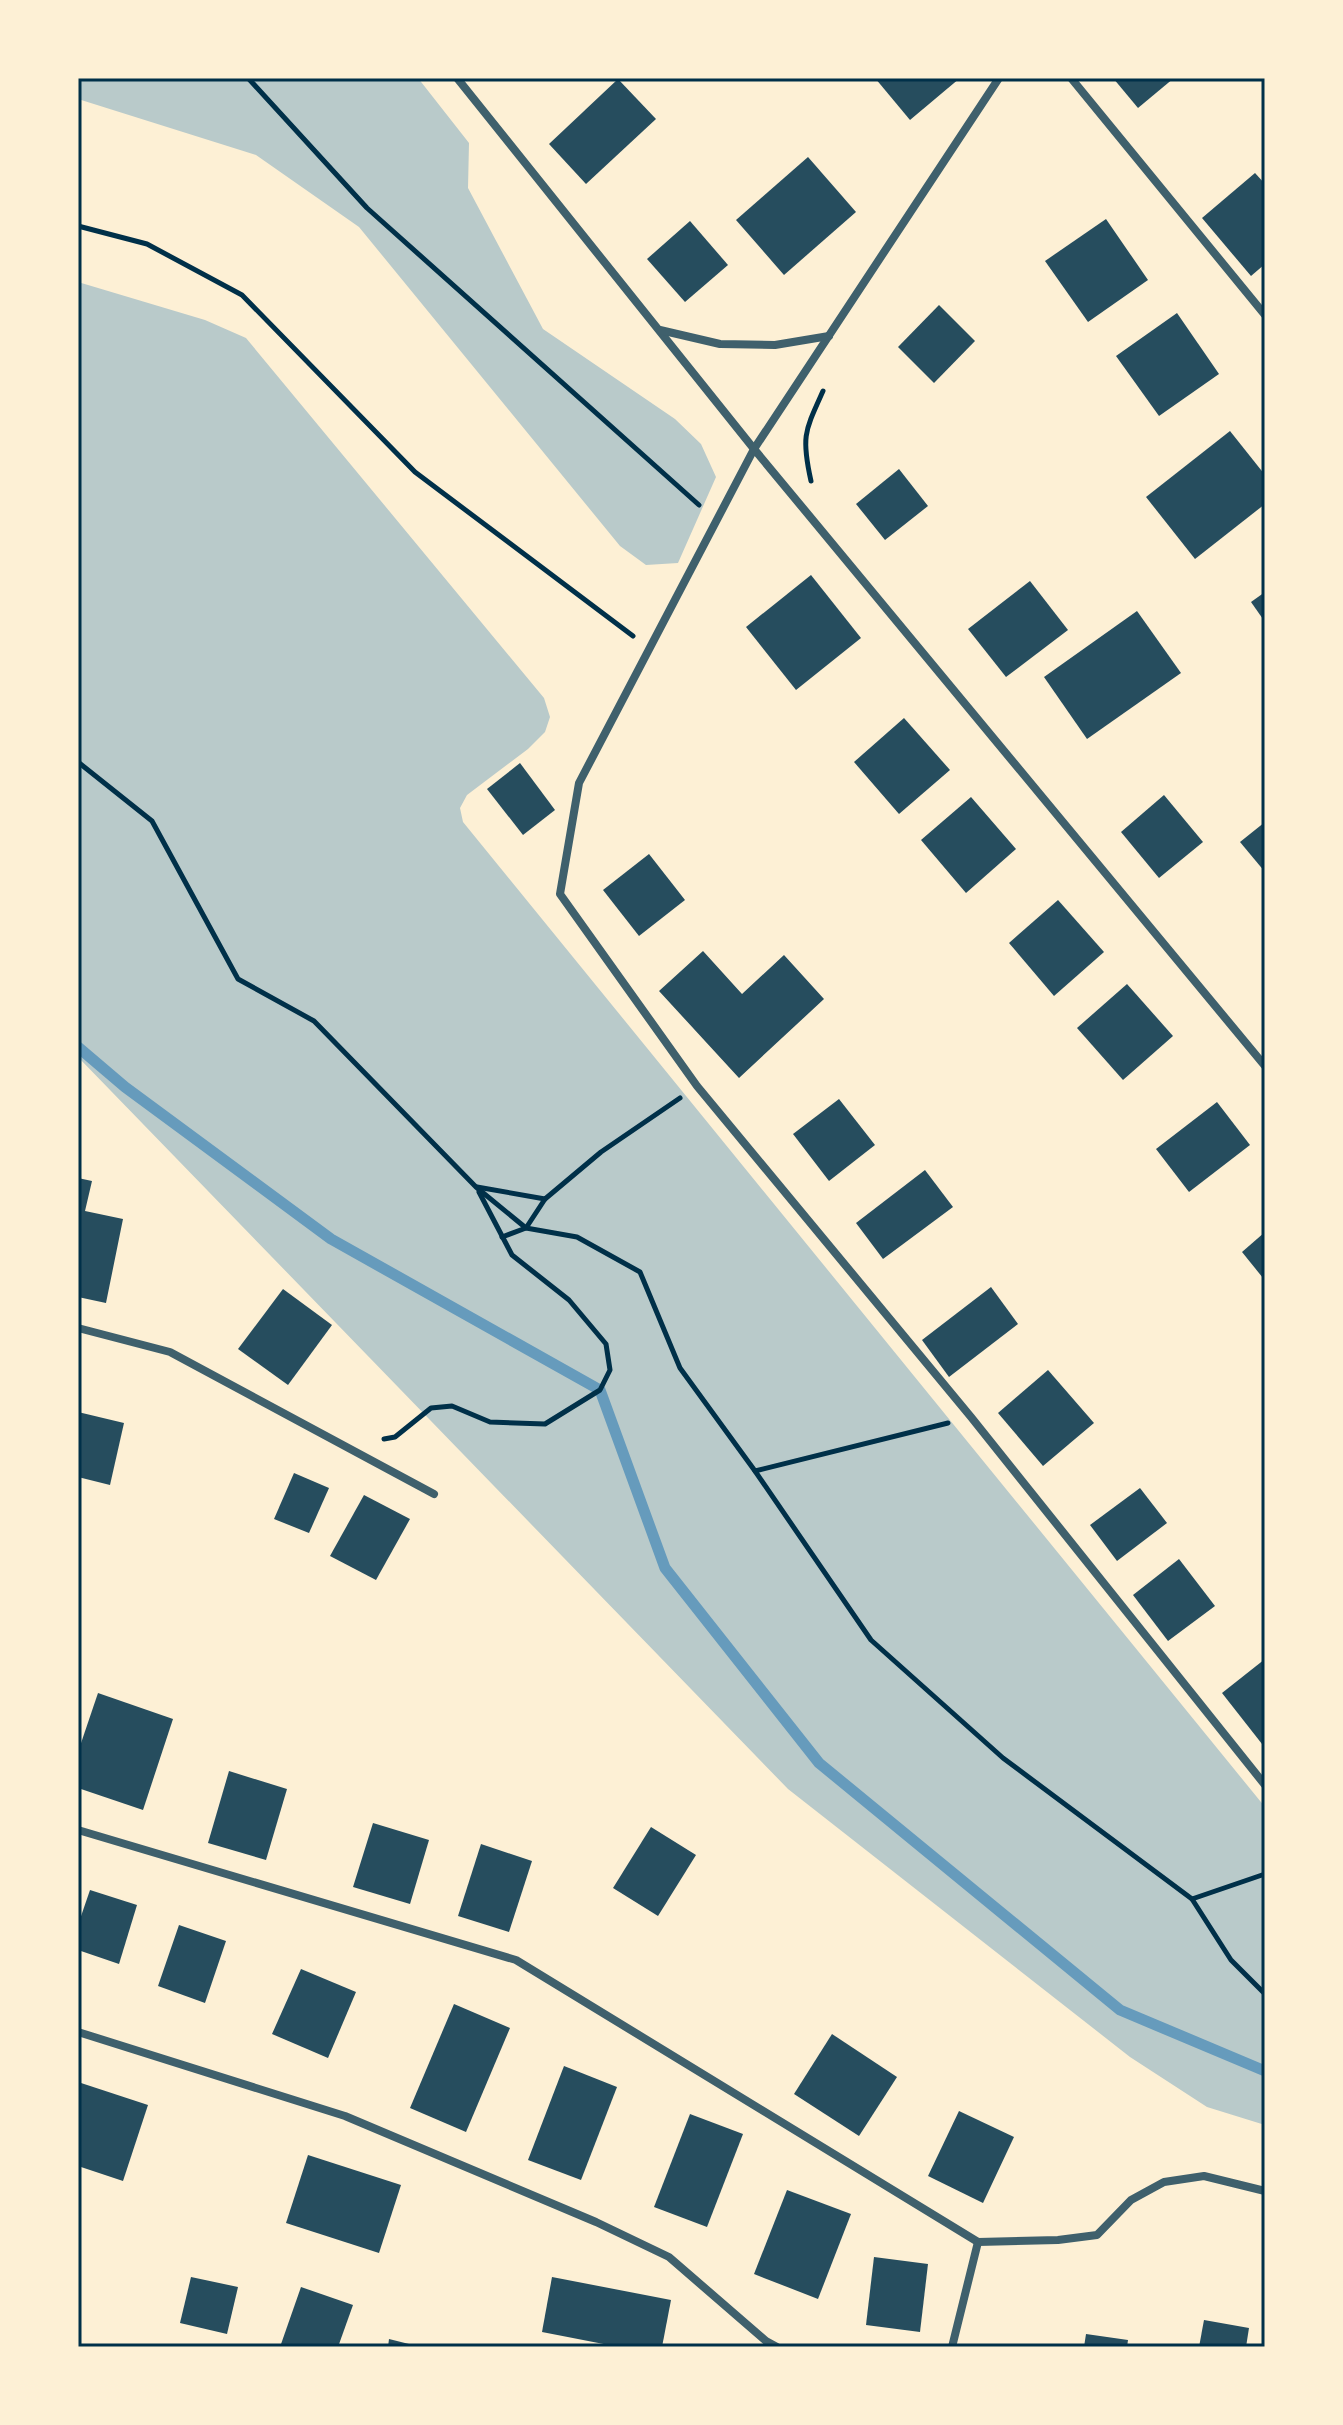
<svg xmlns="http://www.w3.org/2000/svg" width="1343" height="2425" viewBox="0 0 1343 2425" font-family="Ubuntu,sans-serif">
	<rect width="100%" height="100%" fill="#fdf0d5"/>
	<g fill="#b9caca">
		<polygon points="78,78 418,78 469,143 468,188 543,329 675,419 701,444 716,477 678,563 646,565 620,546 359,227 256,155 78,99"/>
		<polygon points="78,282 205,320 246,338 544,698 550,717 545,732 528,749 467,795 460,808 463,822 1265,1807 1265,2125 1207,2107 1130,2057 788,1789 78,1057"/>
	</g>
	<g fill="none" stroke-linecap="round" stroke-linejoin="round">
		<polyline stroke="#669bbc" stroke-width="11" points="78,1047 125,1087 331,1239 600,1390 665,1568 819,1763 1120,2010 1265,2071"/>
	</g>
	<g fill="#264d5e">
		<polygon points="875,78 960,78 910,120"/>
		<polygon points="1113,78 1174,78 1138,108"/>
		<polygon points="618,79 656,119 586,184 549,144"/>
		<polygon points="808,157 856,212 784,275 736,220"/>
		<polygon points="1255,173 1265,184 1265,264 1251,276 1202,218"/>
		<polygon points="1106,219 1148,280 1088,322 1045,261"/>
		<polygon points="690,221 728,265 685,302 647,259"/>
		<polygon points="939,305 975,341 934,383 898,347"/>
		<polygon points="1177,313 1219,374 1159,416 1116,356"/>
		<polygon points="1230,431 1265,475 1265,504 1195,559 1146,497"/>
		<polygon points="899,469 928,506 885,540 856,504"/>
		<polygon points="811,575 861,638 796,690 746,627"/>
		<polygon points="1030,581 1068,630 1006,677 968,629"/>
		<polygon points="1265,592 1265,622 1251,602"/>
		<polygon points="1137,611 1181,673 1087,739 1044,677"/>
		<polygon points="904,718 950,770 899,814 854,762"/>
		<polygon points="520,763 555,810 523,835 487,789"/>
		<polygon points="1164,795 1203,842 1159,878 1121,832"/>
		<polygon points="971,797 1016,849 966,893 921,840"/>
		<polygon points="1265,822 1265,872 1240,842"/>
		<polygon points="649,854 685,900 639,936 603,890"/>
		<polygon points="1058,900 1104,952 1054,996 1009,943"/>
		<polygon points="703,951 742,994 784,955 824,999 739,1078 659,991"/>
		<polygon points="1127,984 1173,1036 1123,1080 1077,1028"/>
		<polygon points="839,1099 875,1145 829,1181 793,1134"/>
		<polygon points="1217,1102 1250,1145 1189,1192 1156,1149"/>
		<polygon points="925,1170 953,1207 883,1259 856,1223"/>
		<polygon points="78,1178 92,1181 85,1211 123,1219 106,1303 78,1297"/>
		<polygon points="1265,1232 1265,1276 1263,1278 1242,1252"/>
		<polygon points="991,1287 1018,1324 949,1377 922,1340"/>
		<polygon points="283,1289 332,1325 288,1385 238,1349"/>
		<polygon points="1048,1370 1094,1423 1043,1466 998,1413"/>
		<polygon points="78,1412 124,1423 110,1485 78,1477"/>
		<polygon points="294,1473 329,1488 309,1533 274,1519"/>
		<polygon points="1140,1488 1167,1523 1117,1561 1090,1525"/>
		<polygon points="364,1495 410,1519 376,1580 330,1556"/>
		<polygon points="1179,1559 1215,1606 1168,1641 1133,1595"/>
		<polygon points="1265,1659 1265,1742 1262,1744 1222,1693"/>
		<polygon points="98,1693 173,1719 143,1810 78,1788 78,1752"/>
		<polygon points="229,1771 287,1789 266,1860 208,1843"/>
		<polygon points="373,1823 429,1840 410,1904 353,1887"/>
		<polygon points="651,1827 696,1855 658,1916 613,1888"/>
		<polygon points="481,1844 532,1861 509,1932 458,1916"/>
		<polygon points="90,1890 137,1905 119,1964 78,1950 78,1925"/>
		<polygon points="179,1925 226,1941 205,2003 158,1986"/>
		<polygon points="301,1969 356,1992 328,2058 272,2034"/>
		<polygon points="454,2004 510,2028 466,2132 410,2108"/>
		<polygon points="832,2034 897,2077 859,2136 794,2094"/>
		<polygon points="564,2066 617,2087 581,2180 528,2160"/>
		<polygon points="78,2082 148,2105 123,2181 78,2166"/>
		<polygon points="959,2111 1014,2137 983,2203 928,2176"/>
		<polygon points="690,2114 743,2134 707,2227 654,2207"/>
		<polygon points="308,2155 401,2185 379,2253 286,2223"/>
		<polygon points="787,2190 851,2214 818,2299 754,2274"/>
		<polygon points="874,2257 928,2264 920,2332 866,2325"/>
		<polygon points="191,2277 238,2287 227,2334 180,2323"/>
		<polygon points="552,2277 671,2300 662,2347 619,2347 542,2332"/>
		<polygon points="301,2287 353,2305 338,2347 280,2347"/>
		<polygon points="1204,2320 1249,2328 1246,2347 1199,2347"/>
		<polygon points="1086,2334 1128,2340 1127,2347 1084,2347"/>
		<polygon points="389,2339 417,2346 417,2347 388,2347"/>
	</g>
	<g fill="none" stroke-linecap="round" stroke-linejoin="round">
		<g stroke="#003049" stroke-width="5">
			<polyline points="248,78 367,208 699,505"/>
			<polyline points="78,226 147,244 242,295 415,472 633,636"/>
			<path d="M811,481c-10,-45 -6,-50 12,-90"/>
			<polyline points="78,762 152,821 238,979 314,1021 476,1187 526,1228 577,1237 640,1272 680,1368 755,1471 871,1640 1003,1758 1192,1899 1231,1960 1265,1994"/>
			<polyline points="477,1187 545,1199 601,1152 680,1098"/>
			<polyline points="502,1237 526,1228 545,1199"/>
			<polyline points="384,1439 395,1437 431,1408 452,1406 490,1422 545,1424 600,1390 610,1370 606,1344 569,1300 512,1255 479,1192"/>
			<polyline points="755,1471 948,1423"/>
			<polyline points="1192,1899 1265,1874"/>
		</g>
		<g stroke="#3f606c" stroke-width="8">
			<polyline points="457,78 754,449 1265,1066"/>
			<polyline points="999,78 754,449 579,783 560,894 697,1086 971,1417 1265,1785"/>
			<polyline points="1071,78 1265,315"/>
			<polyline points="660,330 720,344 775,345 829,336"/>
			<polyline points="78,1328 170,1352 434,1494"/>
			<polyline points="78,1830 516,1960 978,2242 1058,2240 1097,2235 1131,2200 1164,2182 1204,2176 1265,2191"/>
			<polyline points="78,2032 345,2116 596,2222 669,2257 766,2341 777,2347"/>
			<polyline points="952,2347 978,2242"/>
		</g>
	</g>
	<rect width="1343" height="2425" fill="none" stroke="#fdf0d5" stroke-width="160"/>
	<rect x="80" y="80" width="1183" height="2265" fill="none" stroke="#003049" stroke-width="3"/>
</svg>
